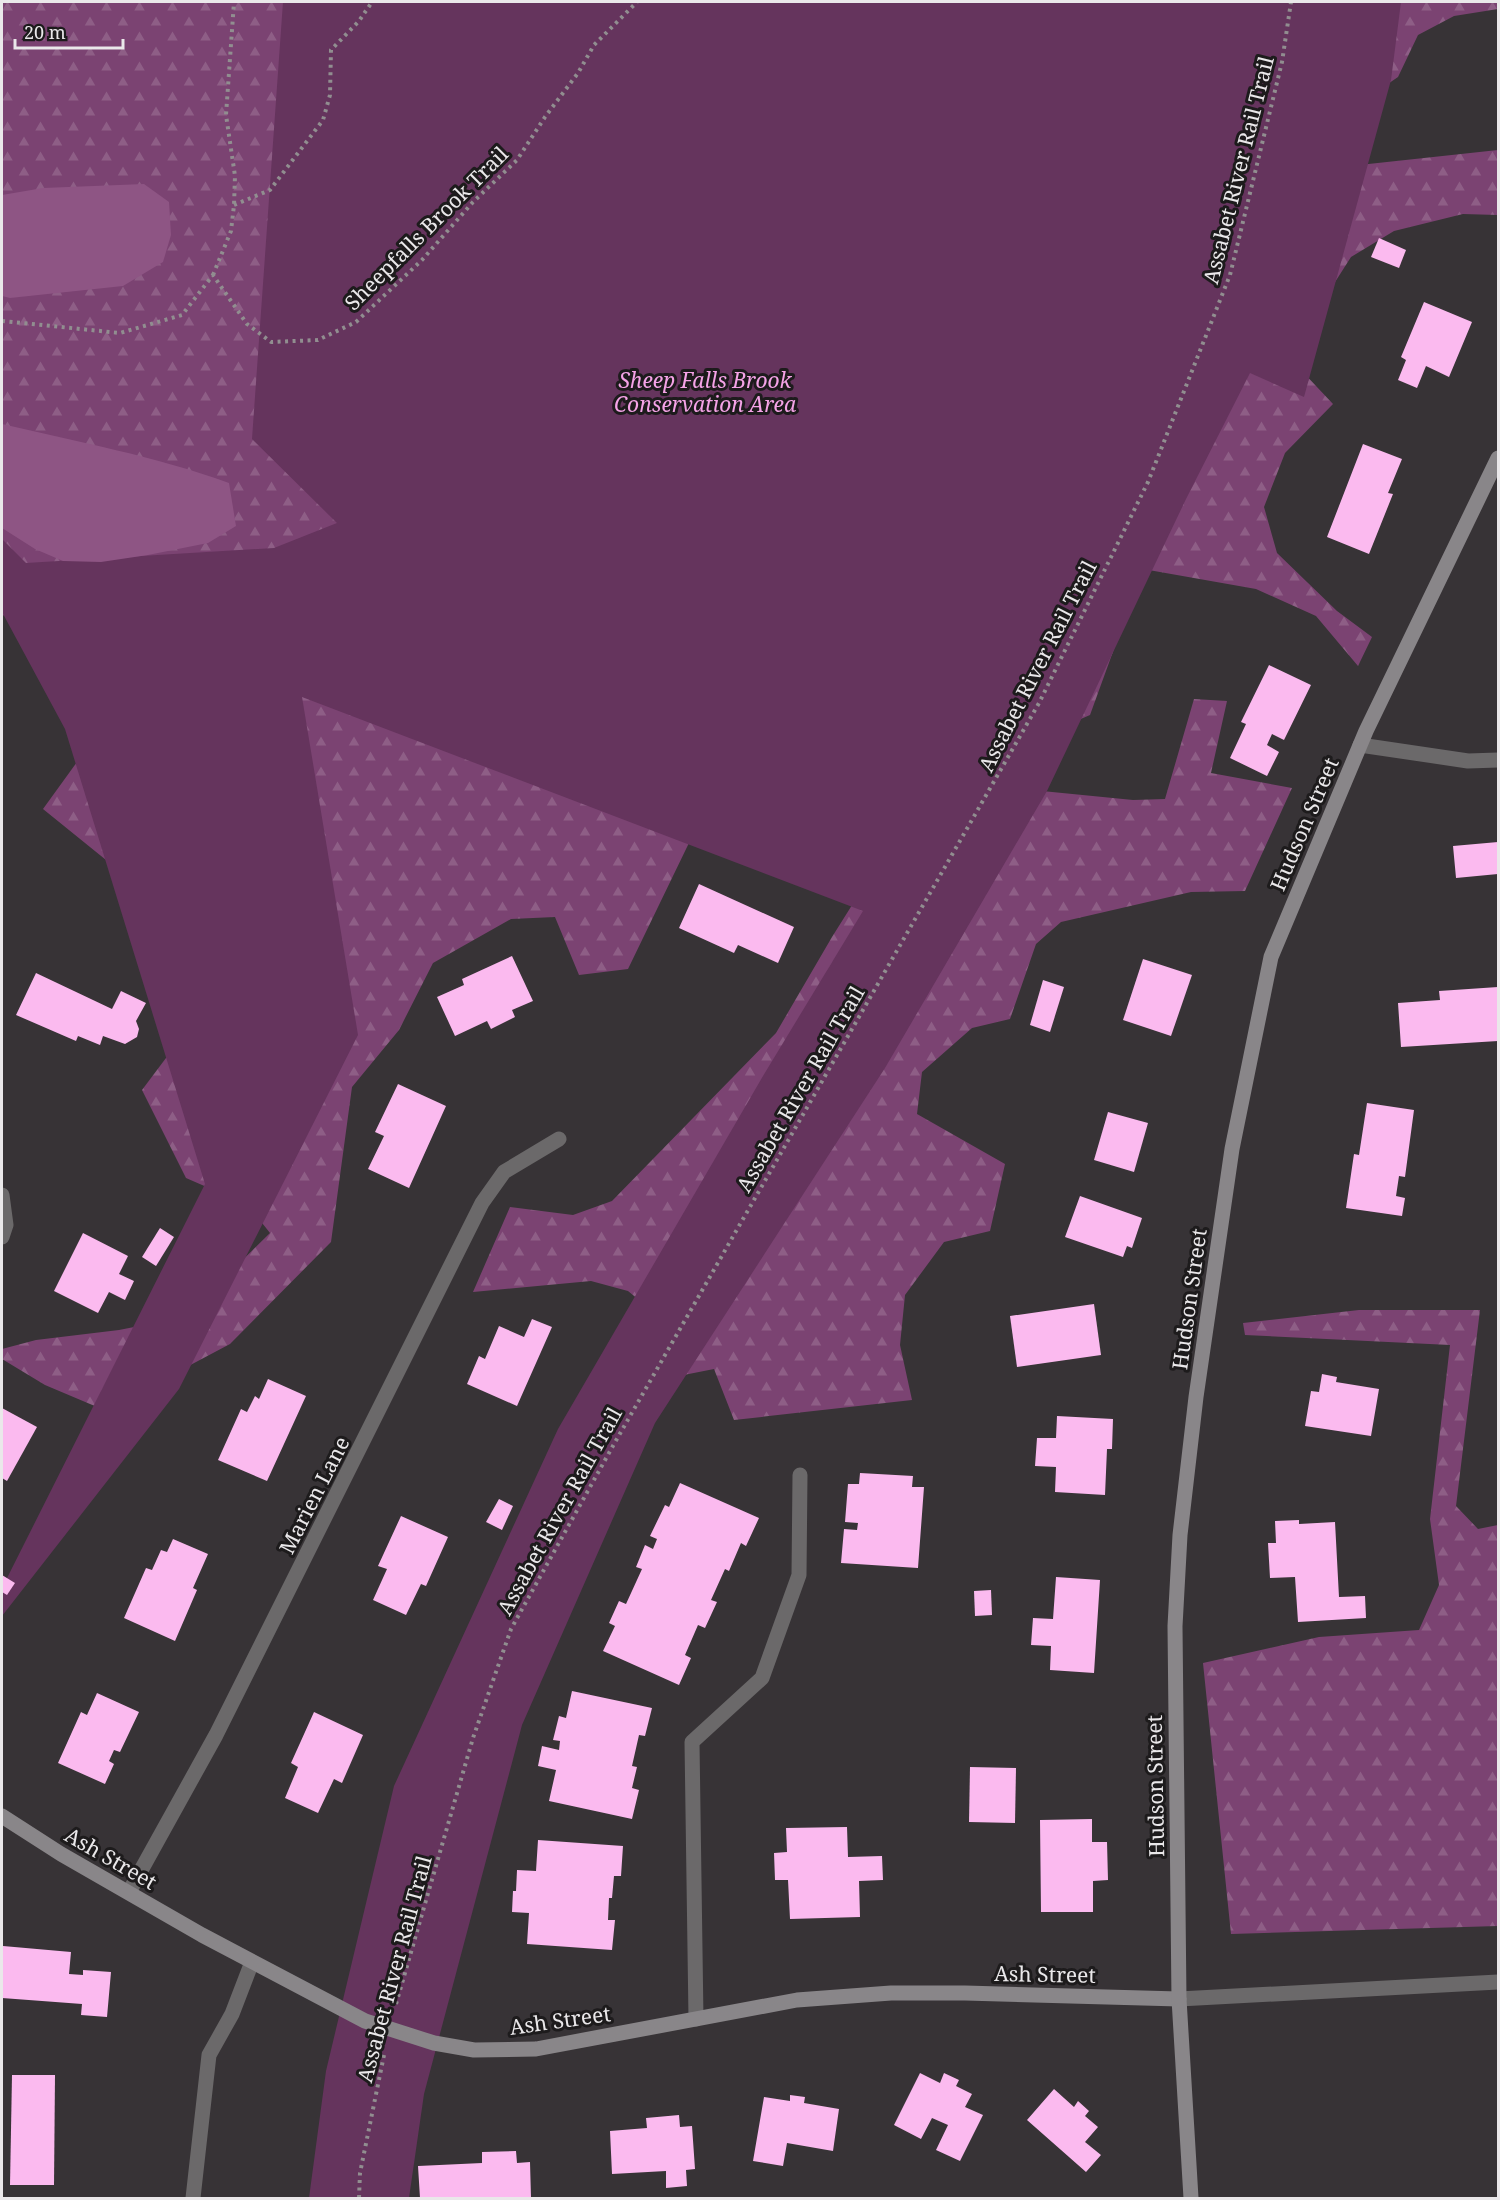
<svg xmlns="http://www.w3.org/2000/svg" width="1500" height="2200" viewBox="0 0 1500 2200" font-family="'Noto Serif',serif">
	<defs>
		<pattern id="forest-firs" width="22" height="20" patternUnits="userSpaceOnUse" patternTransform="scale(1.5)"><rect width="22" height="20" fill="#7b4372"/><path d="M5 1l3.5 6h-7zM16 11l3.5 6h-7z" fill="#8e5e86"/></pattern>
	</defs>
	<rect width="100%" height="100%" fill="#373336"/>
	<g fill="url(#forest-firs)">
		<polygon points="2,2 1498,2 1498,9 1454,16 1418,35 1398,77 1335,120 1350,166 1498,150 1498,215 1463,214 1394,231 1351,257 1307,326 1300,369 1333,404 1285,453 1264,507 1277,553 1337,611 1372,637 1358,666 1316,616 1256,589 1143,569 1090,715 1046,734 1042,791 1133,800 1165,799 1194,699 1227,701 1211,773 1292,788 1245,891 1191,892 1061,922 1036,944 1010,1019 972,1028 922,1072 917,1114 1005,1164 990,1231 944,1242 905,1295 900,1345 912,1400 734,1420 714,1369 618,1388 650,1309 628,1291 591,1281 473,1292 510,1207 573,1215 612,1201 776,1033 832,937 891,843 702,816 628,969 579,975 555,917 511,919 433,963 399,1030 352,1087 331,1242 230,1344 164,1379 135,1423 45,1385 2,1359 2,1349 36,1340 119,1330 185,1317 270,1233 248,1205 186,1178 142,1090 181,1038 132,881 43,809 98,733 27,621 2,615"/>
		<polygon points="1359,1310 1480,1310 1456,1506 1478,1529 1498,1525 1498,1926 1231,1934 1203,1663 1319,1637 1419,1630 1439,1585 1430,1519 1450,1345 1245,1335 1243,1323"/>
	</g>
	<polygon fill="#65345d" points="283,2 1401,2 1391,80 1304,397 1250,373 1186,499 1047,791 885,1068 655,1423 522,1725 424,2094 409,2198 309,2198 326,2071 394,1786 558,1429 763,1076 863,911 302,697 358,1035 179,1389 2,1616 2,1588 205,1184 65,729 2,612 2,539 26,563 274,548 337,523 252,439"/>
	<g fill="#8e5584">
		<polygon points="144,184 169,202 171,235 163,262 123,286 10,298 2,296 2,195 43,188"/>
		<path d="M2,424c76,18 153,32 227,59l7,43 -28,17 -60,12 -47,7 -38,-1 -28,-12 -33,-21z"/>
	</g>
	<g fill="#fbbaef">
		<polygon points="1379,238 1406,250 1399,268 1371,257"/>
		<polygon points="1424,302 1472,322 1449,377 1426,366 1417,388 1398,380 1406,360 1401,357"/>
		<polygon points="1363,444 1402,459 1388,493 1393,494 1369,554 1327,537"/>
		<polygon points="1269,665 1311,685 1284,740 1272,734 1267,745 1279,752 1267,776 1230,758 1246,724 1241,722"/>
		<polygon points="1498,842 1498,874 1456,878 1453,846"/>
		<polygon points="699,884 794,927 778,963 738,945 734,953 679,928"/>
		<polygon points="512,956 533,1001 512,1010 515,1017 491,1029 487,1021 455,1036 437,997 464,985 462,979"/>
		<polygon points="1143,959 1192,975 1171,1036 1123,1020"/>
		<polygon points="36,973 112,1009 121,991 146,1003 136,1021 139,1029 137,1037 125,1044 103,1036 100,1045 78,1036 76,1041 16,1015"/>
		<polygon points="1043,980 1064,987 1050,1032 1030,1025"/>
		<polygon points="1498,987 1498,1041 1401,1047 1398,1003 1440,1000 1439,991"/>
		<polygon points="398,1084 446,1106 409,1188 368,1169 384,1136 375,1132"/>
		<polygon points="1367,1103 1414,1110 1405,1177 1399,1176 1396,1196 1405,1198 1402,1216 1346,1208 1354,1154 1359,1155"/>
		<polygon points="1108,1112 1148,1123 1134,1172 1094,1160"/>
		<polygon points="1080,1196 1142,1218 1132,1248 1127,1246 1123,1257 1065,1237"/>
		<polygon points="160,1228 174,1237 156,1266 142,1257"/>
		<polygon points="83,1233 128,1256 119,1274 134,1281 125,1300 109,1292 98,1313 54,1291"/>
		<polygon points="1094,1304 1101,1355 1017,1367 1010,1316"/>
		<polygon points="532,1319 552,1327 517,1406 467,1384 479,1356 485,1359 499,1326 524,1337"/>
		<polygon points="1322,1374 1337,1377 1336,1382 1379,1389 1371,1436 1305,1426 1311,1391 1319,1392"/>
		<polygon points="268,1379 306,1396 267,1481 218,1460 241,1409 247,1412 255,1396 259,1399"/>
		<polygon points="2,1408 37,1427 7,1481 2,1478"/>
		<polygon points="1057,1416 1113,1419 1112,1449 1107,1449 1105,1495 1055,1492 1056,1467 1035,1466 1037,1438 1056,1438"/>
		<polygon points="860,1473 913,1476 912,1487 924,1487 918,1568 841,1563 844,1529 857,1530 858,1523 845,1522 848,1484 859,1484"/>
		<polygon points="680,1483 759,1518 746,1546 741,1543 729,1571 725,1569 711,1600 717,1602 705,1628 698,1625 685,1655 691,1658 679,1685 603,1651 615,1626 609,1623 619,1601 626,1604 642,1569 636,1567 645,1545 653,1549 657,1539 650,1536 665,1505 669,1507"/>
		<polygon points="499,1499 513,1506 502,1530 486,1522"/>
		<polygon points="401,1516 448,1537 426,1586 421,1584 406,1615 373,1600 387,1569 378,1566"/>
		<polygon points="1299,1520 1299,1524 1335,1522 1339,1597 1365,1596 1366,1618 1298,1622 1295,1577 1270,1578 1268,1543 1276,1543 1275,1521"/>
		<polygon points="173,1539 208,1554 193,1588 197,1590 175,1641 124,1618 146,1568 152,1570 161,1550 167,1552"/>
		<polygon points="2,1575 15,1583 7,1595 2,1592"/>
		<polygon points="1056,1577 1100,1580 1094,1673 1050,1670 1051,1646 1031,1645 1033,1618 1053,1619"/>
		<polygon points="991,1590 992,1615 975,1616 974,1591"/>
		<polygon points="572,1691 652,1708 645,1736 639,1735 632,1766 637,1767 632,1788 639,1790 632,1819 549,1801 556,1770 538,1766 542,1746 559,1750 560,1741 553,1740 559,1716 566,1718"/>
		<polygon points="97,1693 139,1712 120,1752 114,1750 109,1761 114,1764 105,1784 58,1763 81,1712 87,1715"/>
		<polygon points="314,1712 363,1735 342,1783 334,1779 318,1813 285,1798 298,1767 291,1763"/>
		<polygon points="970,1767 1016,1768 1015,1823 969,1822"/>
		<polygon points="1092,1819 1092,1842 1107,1842 1108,1880 1093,1881 1093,1912 1041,1912 1040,1820"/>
		<polygon points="847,1827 848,1857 882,1856 883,1880 859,1881 860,1917 790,1919 788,1880 775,1880 774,1853 787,1852 786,1828"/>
		<polygon points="538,1840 623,1846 621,1876 614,1876 612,1898 609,1898 608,1920 615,1920 612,1950 527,1944 529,1913 512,1912 513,1891 516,1891 517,1870 536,1871"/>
		<polygon points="3,1946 71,1952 69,1974 83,1975 83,1970 111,1972 107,2017 81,2015 82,2004 2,1998"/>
		<polygon points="920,2073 940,2083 944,2073 959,2080 956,2086 972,2094 965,2107 983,2115 960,2161 936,2150 948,2125 932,2118 921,2139 894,2125"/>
		<polygon points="12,2075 55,2075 54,2185 10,2185"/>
		<polygon points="1054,2089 1074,2107 1078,2101 1089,2111 1085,2116 1098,2127 1085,2142 1101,2155 1086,2172 1027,2120"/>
		<polygon points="790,2095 805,2097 804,2103 839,2109 833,2151 787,2143 783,2166 753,2161 764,2097 790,2101"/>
		<polygon points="679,2115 680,2127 692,2126 695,2169 686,2170 687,2186 666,2188 666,2171 612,2174 610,2131 647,2128 646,2118"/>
		<polygon points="516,2151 517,2163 530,2162 531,2198 420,2198 418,2166 482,2163 482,2152"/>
	</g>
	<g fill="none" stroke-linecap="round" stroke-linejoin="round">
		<g stroke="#918e90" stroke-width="4" stroke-dasharray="3 4.5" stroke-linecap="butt">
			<polyline points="234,205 270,190 323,120 330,95 331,50 359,21 372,2"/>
			<polyline points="213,275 231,231 234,205 235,176 226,115 234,2"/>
			<polyline points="2,321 120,333 182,315 213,275 247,324 271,342 318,340 356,322 422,260 473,202 517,160 545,117 578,73 594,45 637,2"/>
			<polyline points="396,2004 473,1738 511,1629 614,1444 1039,703 1148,482 1230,275 1282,62 1291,2"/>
			<polyline points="359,2198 360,2173 384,2055"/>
		</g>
		<g stroke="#6b696a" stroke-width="15">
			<polyline points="1179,1999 1498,1982"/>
			<polyline points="193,2198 209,2055 232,2014 252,1962"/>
		</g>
		<g stroke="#6b696a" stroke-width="15">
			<polyline points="1360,745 1468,761 1498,760"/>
			<polyline points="2,1195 6,1225 2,1237"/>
			<polyline points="129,1892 216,1735 482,1203 504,1172 559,1139"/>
			<polyline points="696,2019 692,1742 762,1678 799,1575 800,1475"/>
		</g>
		<g stroke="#898689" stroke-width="15">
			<polyline points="2,1816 61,1854 202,1935 365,2021 434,2043 474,2050 536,2049 797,2000 891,1993 965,1993 1179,1999"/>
			<polyline points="1191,2198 1179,1999 1175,1626 1180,1535 1196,1397 1232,1149 1271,957 1366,731 1498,458"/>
		</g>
	</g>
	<g text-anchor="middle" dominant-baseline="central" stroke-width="6" stroke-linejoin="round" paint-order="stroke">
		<g font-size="21" fill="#eae8ea" stroke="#1d1b1c">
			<text transform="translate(1238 170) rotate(-76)">Assabet River Rail Trail</text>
			<text transform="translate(426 228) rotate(-45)">Sheepfalls Brook Trail</text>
			<text transform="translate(1037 666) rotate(-63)">Assabet River Rail Trail</text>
			<text transform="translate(1304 824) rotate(-67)">Hudson Street</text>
			<text transform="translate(800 1089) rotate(-60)">Assabet River Rail Trail</text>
			<text transform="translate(1189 1299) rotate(-82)">Hudson Street</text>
			<text transform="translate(314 1495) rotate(-63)">Marien Lane</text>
			<text transform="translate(559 1511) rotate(-61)">Assabet River Rail Trail</text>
			<text transform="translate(1155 1786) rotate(-91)">Hudson Street</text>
			<text transform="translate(111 1858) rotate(30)">Ash Street</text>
			<text transform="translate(394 1969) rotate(-75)">Assabet River Rail Trail</text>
			<text transform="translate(1045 1974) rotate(1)">Ash Street</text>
			<text transform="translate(560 2020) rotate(-8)">Ash Street</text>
		</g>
		<g font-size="21" font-style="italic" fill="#f5a3e7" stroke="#1d1b1c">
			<text x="705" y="380">Sheep Falls Brook<tspan x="705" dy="24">Conservation Area</tspan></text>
		</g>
	</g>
	<rect width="1500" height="2200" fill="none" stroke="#eae8ea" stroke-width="6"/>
	<path d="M15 39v9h108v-9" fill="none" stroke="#eae8ea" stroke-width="3"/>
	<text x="24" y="39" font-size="18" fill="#eae8ea" stroke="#1d1b1c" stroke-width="4.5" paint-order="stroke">20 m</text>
</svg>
